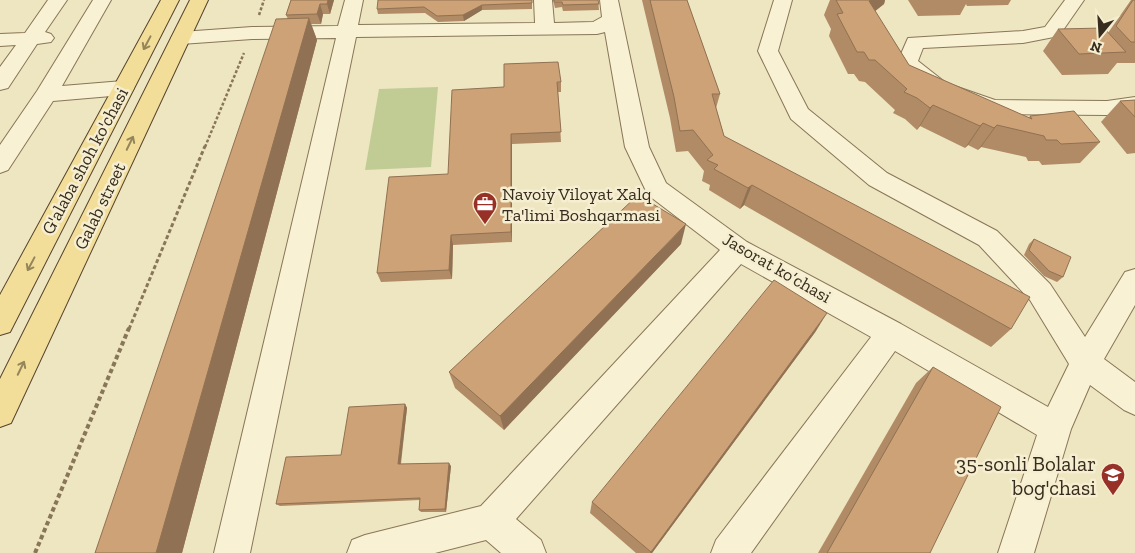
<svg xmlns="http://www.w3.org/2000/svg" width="1135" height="553" viewBox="0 0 1135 553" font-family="'Zilla Slab',serif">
	<rect width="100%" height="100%" fill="#eee5c1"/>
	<polygon fill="#c1cc95" points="438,87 431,167 365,170 379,89"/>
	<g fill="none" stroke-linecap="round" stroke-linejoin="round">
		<defs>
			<g id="minor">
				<polygon points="48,0 67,0 45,32 51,34 54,38 51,42 37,44 8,88 0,90 0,67 16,45 0,46 0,34 25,33"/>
				<polygon points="93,0 111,0 62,86 123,81 131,83 134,88 131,93 123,95 53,101 8,170 0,173 0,145 37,91"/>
				<polygon points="345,0 363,0 358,25 535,23 534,0 552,0 554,23 593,22 602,17 600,0 618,0 649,147 666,183 747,242 901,324 1048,407 1069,364 1030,300 979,245 869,185 791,119 758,51 774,0 792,0 778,51 808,109 887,173 997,231 1050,284 1085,337 1125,272 1135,269 1135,305 1104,359 1135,382 1135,415 1124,410 1090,385 1071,429 1034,553 998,553 1037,435 895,351 751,553 711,553 716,540 871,337 741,264 516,519 541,540 546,553 501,553 486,540 435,553 347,553 352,540 365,535 481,506 720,250 648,195 645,189 625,147 605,32 597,34 356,37 250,553 214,553 336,38 252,39 181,44 174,42 171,38 174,34 181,32 252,27 338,26"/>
				<polygon points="1065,0 1084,0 1059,36 1023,43 923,48 918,61 946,83 995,100 1107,101 1135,97 1135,111 1107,115 994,114 930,93 897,63 908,38 1023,31 1045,27"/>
			</g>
			<g id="major">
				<polygon points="161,0 179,0 10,332 0,335 0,295"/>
				<polygon points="190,0 208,0 11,423 0,427 0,379"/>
			</g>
		</defs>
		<use href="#minor" stroke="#887658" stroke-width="2"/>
		<use href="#major" stroke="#55432d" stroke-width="2"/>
		<g stroke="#887658" stroke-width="2.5" stroke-dasharray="3 2" stroke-linecap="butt">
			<polyline points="259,15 264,0"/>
			<polyline points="205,147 244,53"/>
		</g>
		<polyline stroke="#887658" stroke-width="3" stroke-dasharray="4 2.5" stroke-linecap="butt" points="129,329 205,146"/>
		<polyline stroke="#887658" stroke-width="4" stroke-dasharray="4.5 3" stroke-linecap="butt" points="35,553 129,328"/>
		<use href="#minor" fill="#f9f1d4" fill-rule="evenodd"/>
		<use href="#major" fill="#f2de98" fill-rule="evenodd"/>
	</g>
	<g fill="#b08b65">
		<polygon points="291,0 334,0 330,14 323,14 321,24 311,24 317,40 182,553 95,553 288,19 286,15"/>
		<polygon points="532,0 532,9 482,10 464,21 438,22 425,13 378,14 377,9"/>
		<polygon points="553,0 598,0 599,10 563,11 562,7 555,8"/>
		<polygon points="642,0 687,0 720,94 716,108 724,136 1011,329 991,347 744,205 740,209 709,190 710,185 702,181 704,171 688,151 676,152 670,118"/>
		<polygon points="830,0 885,0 884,4 875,11 909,65 1029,118 1030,116 1100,142 1080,163 1042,165 1039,161 1028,161 1026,157 981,147 978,150 968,145 965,148 920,126 917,130 905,119 893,113 895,110 865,82 859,81 854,74 848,74 829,36 831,29 824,15"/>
		<polygon points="908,0 1011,0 1008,5 967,6 966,4 960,15 918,16"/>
		<polygon points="1131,0 1135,0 1135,63 1117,63 1108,74 1062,75 1043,51 1058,29 1108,33"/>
		<polygon points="561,82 561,92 558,92 561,142 512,144 512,242 453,245 452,279 381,282 377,273 448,174 504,87"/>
		<polygon points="1135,100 1135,153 1127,154 1101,122 1120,101"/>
		<polygon points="1034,239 1063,277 1057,282 1044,276 1024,255 1029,244"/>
		<polygon points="681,244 504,430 455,388 449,372"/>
		<polygon points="816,331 652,553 636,553 590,513 592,502"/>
		<polygon points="933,367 930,553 818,553 916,383"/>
		<polygon points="405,404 407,408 401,464 451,466 446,512 421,512 419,510 420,500 280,506 276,504 341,455"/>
	</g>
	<g fill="#907153">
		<polygon points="328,0 334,0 330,14 327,4"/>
		<polygon points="871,0 885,0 884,4 860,23 869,1"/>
		<polygon points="320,4 323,14 321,24 317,14"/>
		<polygon points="482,5 482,10 464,21 463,15"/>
		<polygon points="309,18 317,40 182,553 156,553"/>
		<polygon points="933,105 920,126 917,130 930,108"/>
		<polygon points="983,123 968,145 965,148 980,126"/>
		<polygon points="997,125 981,147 978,150 994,128"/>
		<polygon points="511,134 512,144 512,242 511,232"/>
		<polygon points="752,185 744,205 740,209 748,188"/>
		<polygon points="686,224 681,244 504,430 500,416"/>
		<polygon points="451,235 453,245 452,279 449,270"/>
		<polygon points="827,313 816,331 652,553 650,553"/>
		<polygon points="405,404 407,408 400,467 398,464"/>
		<polygon points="449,463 451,466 446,512 445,509"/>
	</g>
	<g fill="#cda276" stroke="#907153">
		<polygon points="291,0 328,0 327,4 320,4 317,14 286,15"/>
		<polygon points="378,0 532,0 532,3 482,5 463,15 437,16 424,7 377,9"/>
		<polygon points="554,0 598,0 599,4 563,5 562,2 554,2"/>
		<polygon points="650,0 687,0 720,94 712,94 724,136 1030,297 1011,329 752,185 748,188 714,169 718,165 707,160 713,155 693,130 680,131 674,97"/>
		<polygon points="836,0 871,0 869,1 909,65 1032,119 1030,116 1074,111 1100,142 1061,144 1057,140 1046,140 1044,136 997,125 994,128 983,123 980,126 933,105 930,108 917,98 904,92 907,89 875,60 869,60 864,52 857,52 837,14 843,13"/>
		<polygon points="1133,0 1135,0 1135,42 1131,42 1116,26"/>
		<polygon points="309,18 156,553 95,553 276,19"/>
		<polygon points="1104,28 1126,52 1079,54 1058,29"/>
		<polygon points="558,62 561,82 557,82 561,132 511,134 511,232 451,235 449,270 377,273 389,177 448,174 452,90 504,87 504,64"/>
		<polygon points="1135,100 1135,117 1120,101"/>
		<polygon points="638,195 686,224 500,416 449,372"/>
		<polygon points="1034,239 1071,257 1063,277 1049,271 1029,250"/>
		<polygon points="774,280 827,313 651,552 592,502"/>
		<polygon points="933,367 1001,407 930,553 827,553"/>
		<polygon points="405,404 398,464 449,463 445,509 419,510 420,498 276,504 286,457 341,455 349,407"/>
	</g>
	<defs><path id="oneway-shaft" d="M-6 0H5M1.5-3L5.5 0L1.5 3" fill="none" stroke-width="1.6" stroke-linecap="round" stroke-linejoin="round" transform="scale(1.25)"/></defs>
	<g stroke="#94855a">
		<use href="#oneway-shaft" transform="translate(147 43) rotate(118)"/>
		<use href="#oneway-shaft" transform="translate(130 143) rotate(-64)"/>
		<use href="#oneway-shaft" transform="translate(31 264) rotate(118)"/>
		<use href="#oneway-shaft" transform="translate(21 368) rotate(-64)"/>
	</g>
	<defs>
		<symbol id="office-pin" viewBox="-11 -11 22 30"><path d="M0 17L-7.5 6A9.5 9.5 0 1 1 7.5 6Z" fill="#973128" stroke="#f6eed1"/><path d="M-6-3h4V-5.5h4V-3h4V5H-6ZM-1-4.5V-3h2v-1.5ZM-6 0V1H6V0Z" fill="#fff"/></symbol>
		<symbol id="school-pin" viewBox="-11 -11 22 30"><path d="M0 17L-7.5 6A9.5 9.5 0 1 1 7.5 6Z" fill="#973128" stroke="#f6eed1"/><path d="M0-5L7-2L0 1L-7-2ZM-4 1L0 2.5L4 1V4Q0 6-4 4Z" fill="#fff"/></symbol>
	</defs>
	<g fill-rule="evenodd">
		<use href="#office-pin" x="471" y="190" width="28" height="38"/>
		<use href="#school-pin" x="1099" y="461" width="28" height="38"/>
	</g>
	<g text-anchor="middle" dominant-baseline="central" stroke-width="5" stroke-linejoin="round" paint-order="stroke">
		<g font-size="18" fill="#372c1d" stroke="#f6eed1">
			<text transform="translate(85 161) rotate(-62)">G'alaba shoh ko'chasi</text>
			<text transform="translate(100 206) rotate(-64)">Galab street</text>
			<text transform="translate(777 268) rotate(30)">Jasorat ko‘chasi</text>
		</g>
		<g font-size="18" fill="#372c1d" stroke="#f6eed1" text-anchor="start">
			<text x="502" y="194">Navoiy Viloyat Xalq<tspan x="502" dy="21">Ta'limi Boshqarmasi</tspan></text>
		</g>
		<g font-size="21" fill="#372c1d" stroke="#f6eed1" text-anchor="end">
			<text x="1096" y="463">35-sonli Bolalar<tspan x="1096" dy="24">bog'chasi</tspan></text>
		</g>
	</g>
	<g transform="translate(1100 35) rotate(198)" stroke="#f6eed1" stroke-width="4" paint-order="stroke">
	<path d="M0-4L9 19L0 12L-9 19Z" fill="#372c1d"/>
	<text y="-8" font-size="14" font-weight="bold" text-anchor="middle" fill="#372c1d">N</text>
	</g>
</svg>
